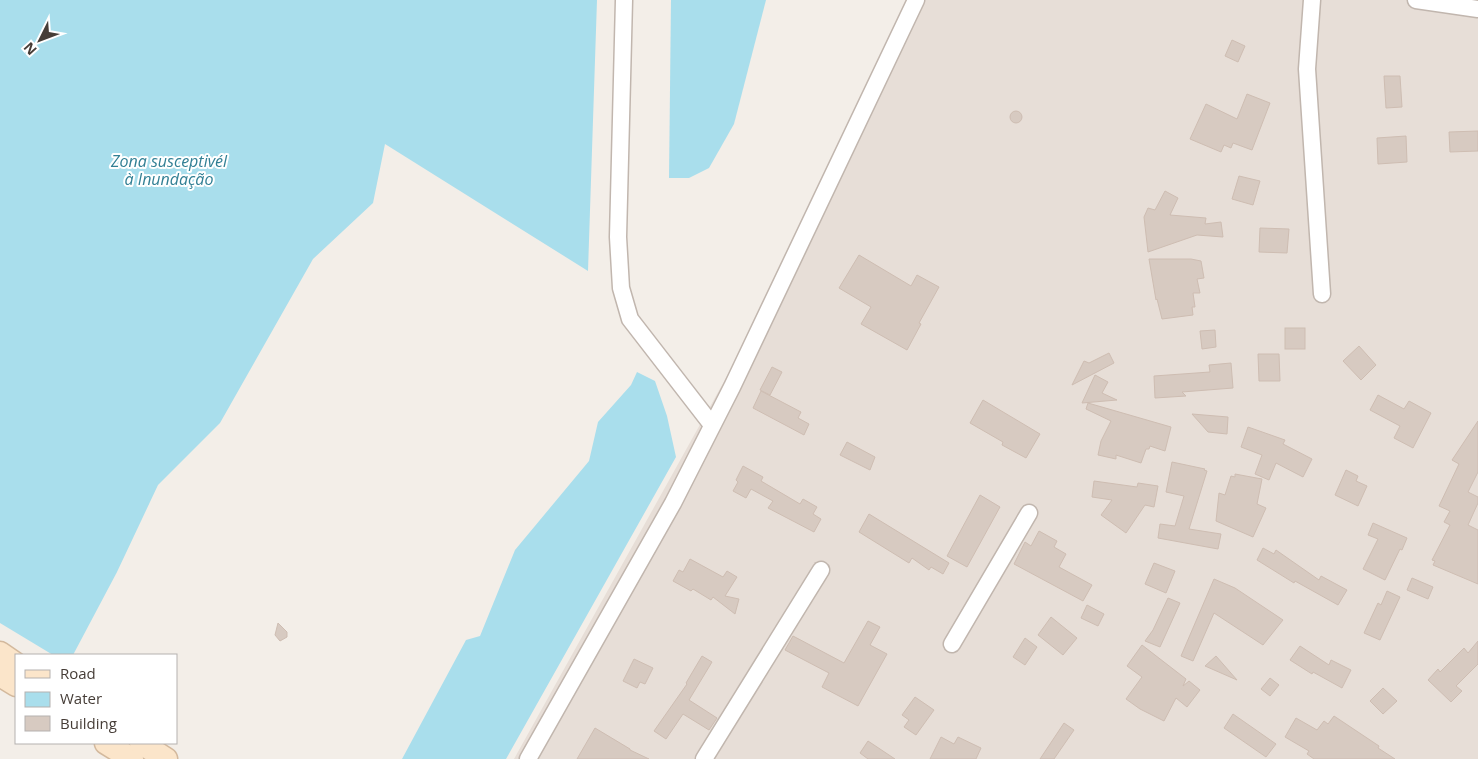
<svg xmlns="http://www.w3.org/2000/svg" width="1478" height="759" viewBox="0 0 1478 759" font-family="'Open Sans',sans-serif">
	<rect width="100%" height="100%" fill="#f3eee8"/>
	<polygon fill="#e7ded7" points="919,0 1478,0 1478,759 514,759 732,367"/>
	<g fill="#a9deec">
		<polygon points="0,0 597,0 588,271 385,144 373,203 313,259 220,423 158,485 117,572 73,655 53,655 0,623"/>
		<polygon points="671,0 766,0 734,124 709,168 689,178 669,178"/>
		<polygon points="637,372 655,381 667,416 676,457 506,759 402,759 466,640 480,636 515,550 589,461 598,422 631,385"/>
	</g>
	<g fill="#d7cac1" stroke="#cebdb2">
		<polygon points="1232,40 1245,46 1238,62 1225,56"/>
		<polygon points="1384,76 1400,76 1402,107 1386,108"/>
		<polygon points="1247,94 1270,103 1252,150 1233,143 1231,148 1224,145 1221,152 1190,139 1206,104 1237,119"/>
		<circle cx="1016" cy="117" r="6"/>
		<polygon points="1478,131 1478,151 1450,152 1449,132"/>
		<polygon points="1406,136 1407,162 1378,164 1377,138"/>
		<polygon points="1239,176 1260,181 1253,205 1232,199"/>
		<polygon points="1165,191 1178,198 1170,215 1206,218 1205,224 1221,222 1223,237 1197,235 1148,252 1144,217 1148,208 1155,210"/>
		<polygon points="1260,228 1289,229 1287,253 1259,252"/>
		<polygon points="859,255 911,286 917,275 939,287 919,323 921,324 907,350 861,324 871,307 839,288"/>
		<polygon points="1149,259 1191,259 1201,261 1204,278 1197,279 1200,293 1193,293 1195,307 1192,307 1193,315 1162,319 1157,299 1156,300"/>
		<rect x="1285" y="328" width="20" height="21"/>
		<polygon points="1215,330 1216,347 1202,349 1200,331"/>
		<polygon points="1359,346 1376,365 1361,380 1343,361"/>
		<polygon points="1109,353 1114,363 1072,385 1084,361 1089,363"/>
		<polygon points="1258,354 1279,354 1280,381 1259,381"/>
		<polygon points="1231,363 1233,388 1182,392 1186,396 1155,398 1154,376 1210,372 1209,365"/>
		<polygon points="772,367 782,372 770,395 760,390"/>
		<polygon points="1095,375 1108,382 1102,393 1117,400 1082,403"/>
		<polygon points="761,391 801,412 798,418 809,424 804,435 753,408"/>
		<polygon points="1378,395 1404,409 1409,401 1431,413 1413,448 1394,438 1400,426 1370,410"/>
		<polygon points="983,400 1040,434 1026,458 1002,445 1003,442 970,423"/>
		<polygon points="1088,403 1171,427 1165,451 1150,446 1149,449 1146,449 1141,463 1116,455 1116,459 1098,455 1101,441 1111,421 1086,409"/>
		<polygon points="1192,414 1228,417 1227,434 1208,432"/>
		<polygon points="1478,421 1478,472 1468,492 1478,497 1478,503 1468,525 1478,530 1478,584 1433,565 1435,561 1432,560 1450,525 1444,522 1450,511 1439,506 1459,464 1452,460"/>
		<polygon points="1248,427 1285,440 1283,444 1312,459 1303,477 1276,463 1269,480 1255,474 1262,455 1241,447"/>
		<polygon points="847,442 875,457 870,470 840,455"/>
		<polygon points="1172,462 1205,469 1204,470 1207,471 1189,529 1221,534 1218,549 1158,538 1160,524 1175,526 1184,496 1166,492"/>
		<polygon points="743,466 763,477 761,481 800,504 803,499 817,507 813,514 821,519 814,532 768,508 773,501 751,489 746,498 733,491 738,482 736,480"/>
		<polygon points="1346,470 1358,476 1356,481 1367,486 1358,506 1335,495"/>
		<polygon points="1235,474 1262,479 1257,504 1266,508 1253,537 1216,521 1219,493 1225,495 1231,476 1235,477"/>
		<polygon points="1094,481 1137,487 1138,483 1158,486 1154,507 1145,505 1126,533 1101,515 1112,500 1092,497"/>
		<polygon points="980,495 1000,507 967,567 947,556"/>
		<polygon points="869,514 949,563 943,574 931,567 929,570 912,558 909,563 859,532"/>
		<polygon points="1373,523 1407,538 1402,550 1400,549 1385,580 1363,569 1378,539 1368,535"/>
		<polygon points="1039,531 1057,541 1054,547 1066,554 1059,567 1092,585 1083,601 1014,564 1025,542 1031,546"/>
		<polygon points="1263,548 1274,554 1276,550 1319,580 1321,576 1347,590 1338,605 1295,581 1294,583 1257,560"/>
		<polygon points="690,559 723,577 727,571 737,577 725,596 739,599 735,614 713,597 711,600 693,589 691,591 673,581 679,570 683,572"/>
		<polygon points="1154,563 1175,571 1166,593 1145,584"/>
		<polygon points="1412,578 1433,587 1428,599 1407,590"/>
		<polygon points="1214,579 1235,588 1283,620 1263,645 1214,613 1193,661 1181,656"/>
		<polygon points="1387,591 1400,597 1380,640 1364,633 1378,603 1381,605"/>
		<polygon points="1168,598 1180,603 1160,647 1145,641 1153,630"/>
		<polygon points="1087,605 1104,614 1098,626 1081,618"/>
		<polygon points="1051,617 1077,638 1063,655 1038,635"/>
		<polygon points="868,621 880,627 870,645 887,654 858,706 822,687 829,673 785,650 793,636 844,663"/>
		<polygon points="278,623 287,632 287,637 280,641 275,635"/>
		<polygon points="1025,638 1037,647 1025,665 1013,657"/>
		<polygon points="1478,641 1478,664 1456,686 1462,691 1451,702 1428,680 1438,669 1440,672 1464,648 1468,653"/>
		<polygon points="1142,645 1186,679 1183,686 1189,681 1200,690 1187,707 1176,698 1164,721 1140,709 1126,699 1142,677 1127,666"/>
		<polygon points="1300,646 1329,665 1331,660 1351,670 1342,688 1313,672 1312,674 1290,660"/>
		<polygon points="702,656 712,662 689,700 717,718 709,730 683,714 666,739 654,731 687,684 686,683"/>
		<polygon points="1216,656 1237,680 1205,666"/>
		<polygon points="634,659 653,668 645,684 640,682 637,688 623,681"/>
		<polygon points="1270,678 1279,685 1270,696 1261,689"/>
		<polygon points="1383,688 1397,701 1383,714 1370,701"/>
		<polygon points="915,697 934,710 916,735 904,727 909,720 902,715"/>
		<polygon points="1233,714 1276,744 1266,757 1224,728"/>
		<polygon points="1334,716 1379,746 1378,748 1395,759 1314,759 1307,754 1309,751 1285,737 1296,718 1317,730 1324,721 1328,724"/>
		<polygon points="1064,723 1074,730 1054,759 1040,759"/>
		<polygon points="595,728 630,749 630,750 649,759 577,759"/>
		<polygon points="941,737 954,744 958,737 981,748 976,759 930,759"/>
		<polygon points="868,741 895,759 868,759 860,753"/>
	</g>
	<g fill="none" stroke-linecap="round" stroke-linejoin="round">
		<defs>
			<g id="street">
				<polyline points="624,0 618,237 621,288 630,319 712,425"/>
				<polyline points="1312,0 1307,69 1322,294"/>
				<polyline points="1416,0 1478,9"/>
				<polyline points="952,644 1029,513"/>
				<polyline points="528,759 673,503 732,387 916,0"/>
				<polyline points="704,759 821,570"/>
			</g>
			<g id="secondary">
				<polyline points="0,653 16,664"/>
				<polyline points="0,675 16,685"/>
				<polyline points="106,743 132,759"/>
				<polyline points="141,743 166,759"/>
			</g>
		</defs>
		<use href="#street" stroke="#c1b6ae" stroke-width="19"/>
		<use href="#secondary" stroke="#d3b99d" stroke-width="25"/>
		<use href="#street" stroke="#fff" stroke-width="16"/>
		<use href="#secondary" stroke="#fbe5ca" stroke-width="22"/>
	</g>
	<g text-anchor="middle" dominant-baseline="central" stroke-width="4" stroke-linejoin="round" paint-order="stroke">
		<g font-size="16" font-style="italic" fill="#317f94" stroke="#fff">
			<text x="169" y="161">Zona susceptivél<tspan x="169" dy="18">à Inundação</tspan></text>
		</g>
	</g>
	<rect x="15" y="654" width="162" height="90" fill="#ffffff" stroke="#b5b1af"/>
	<rect x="25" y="670" width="25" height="8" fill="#fbe5ca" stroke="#b5b1af"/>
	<text x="60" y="679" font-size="15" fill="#463d37">Road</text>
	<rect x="25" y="692" width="25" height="15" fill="#a9deec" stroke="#b5b1af"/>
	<text x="60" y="704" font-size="15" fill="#463d37">Water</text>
	<rect x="25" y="716" width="25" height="15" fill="#d7cac1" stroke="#b5b1af"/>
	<text x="60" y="729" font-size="15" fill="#463d37">Building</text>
	<g transform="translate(40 40) rotate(228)" stroke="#ffffff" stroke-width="4" paint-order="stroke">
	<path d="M0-4L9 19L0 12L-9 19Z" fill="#463d37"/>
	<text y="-8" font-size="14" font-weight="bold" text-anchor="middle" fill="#463d37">N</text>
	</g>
</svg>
